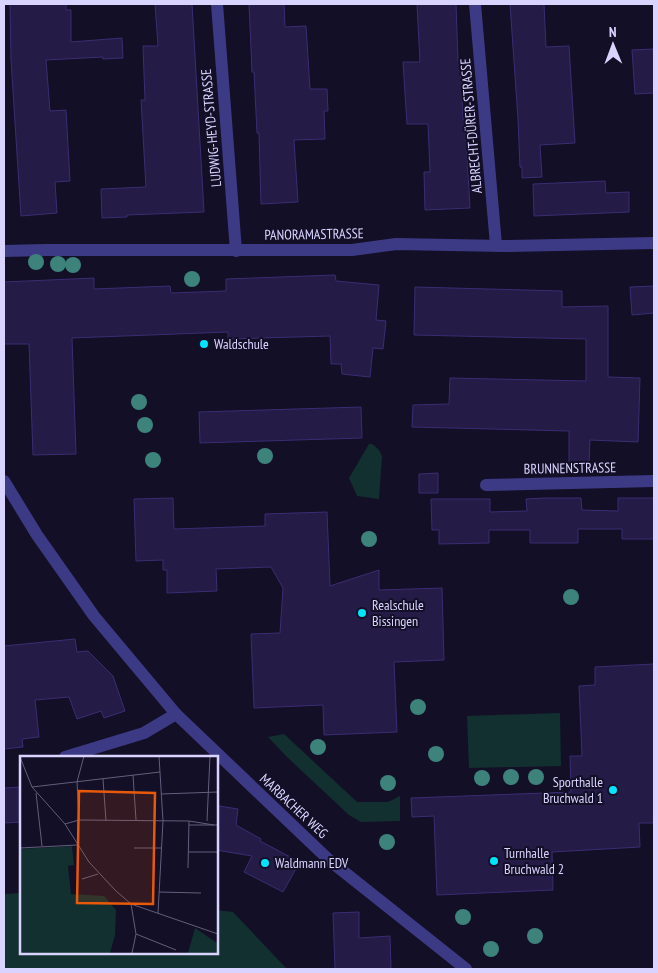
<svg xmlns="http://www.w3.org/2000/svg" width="658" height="973" viewBox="0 0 658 973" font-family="'PT Sans Narrow',sans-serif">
	<rect width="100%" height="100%" fill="#130f26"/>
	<g fill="#12302f">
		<path d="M369,444h3c5,3 8,7 10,12l-3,43 -22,-3 -8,-18z"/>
		<polygon points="560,713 561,766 469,768 467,716"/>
		<polygon points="284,734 357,802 388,802 400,796 400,821 361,822 349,815 287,757 268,737"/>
		<polygon points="21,893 21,952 216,952 216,910 233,912 287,969 4,969 4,894"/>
	</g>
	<g fill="#241b47" stroke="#3b2d73">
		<polygon points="10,4 66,4 66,10 71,10 71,42 122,38 123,58 103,59 103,57 46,60 50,111 66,110 70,181 55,182 57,213 21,216 11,60"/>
		<polygon points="155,4 192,4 204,212 127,215 127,217 102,218 101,189 146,187 141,100 145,100 143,46 158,46"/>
		<polygon points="249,4 284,4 285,27 306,26 310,89 327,89 328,111 324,111 325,139 294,140 298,202 261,204 259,133 257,133 254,72 252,72"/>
		<polygon points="417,4 456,4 458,61 460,61 463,119 465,119 470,208 425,210 424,172 430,172 428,124 407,124 403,62 420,62"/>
		<polygon points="510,4 544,4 546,47 569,46 575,143 540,145 542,177 522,178 522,167 520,167 518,119"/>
		<polygon points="654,49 654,93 635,94 632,50"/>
		<polygon points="605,181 606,193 629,192 629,212 534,216 533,184"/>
		<polygon points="335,275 336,281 379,285 376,320 386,321 383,349 373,348 370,377 342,374 341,364 331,364 330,336 228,339 228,332 72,338 76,454 33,455 29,344 4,344 4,282 94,278 94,289 170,286 171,293 226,291 226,279"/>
		<polygon points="654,286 654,313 632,315 630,287"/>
		<polygon points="415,287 562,291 562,307 608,306 608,377 640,378 638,442 590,440 589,464 569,464 569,431 412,427 413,405 449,404 450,378 586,381 586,339 414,335"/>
		<polygon points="361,407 362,438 200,443 199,412"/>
		<polygon points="438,473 438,493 419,493 419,474"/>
		<polygon points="173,498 174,529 265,526 265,514 327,512 330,586 379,570 379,590 442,588 444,660 394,662 397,732 324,735 323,705 254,708 251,634 280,633 283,588 271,567 216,569 217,591 167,593 167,570 163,570 163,560 136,561 134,499"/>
		<polygon points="545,498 581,498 582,510 618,511 618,498 654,498 654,539 622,539 622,529 578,529 578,543 530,543 530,530 489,530 489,543 439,544 439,530 432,530 431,499 490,499 490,512 527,511 526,499"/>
		<polygon points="75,639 77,652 88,651 113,676 125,711 104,718 101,711 77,719 69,697 35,700 39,737 22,739 23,747 4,749 4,646"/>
		<polygon points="654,664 654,823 639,823 640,847 552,852 553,890 437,895 434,816 412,817 411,798 571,792 570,756 582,756 579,686 595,685 595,667"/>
		<polygon points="21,787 21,822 4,823 4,788"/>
		<polygon points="219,806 238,809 236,825 261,839 260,841 296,860 295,863 293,862 298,865 283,892 244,872 252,856 216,850 216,807 219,807"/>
		<polygon points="359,912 359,938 390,936 391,969 335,969 333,913"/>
	</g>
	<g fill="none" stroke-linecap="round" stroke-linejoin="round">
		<g stroke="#3d3a85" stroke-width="12">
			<polyline points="217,4 236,251"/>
			<polyline points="475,4 496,245"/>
			<polyline points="4,251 45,250 352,250 396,244 504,246 654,243"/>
			<polyline points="4,481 37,535 94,616 176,714 329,860 466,969"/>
			<polyline points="486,485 654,481"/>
			<polyline points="65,757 144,733 176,714"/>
		</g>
	</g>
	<g fill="#3d827b">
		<circle cx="36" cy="262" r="8"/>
		<circle cx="58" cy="264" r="8"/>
		<circle cx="73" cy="265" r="8"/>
		<circle cx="192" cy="279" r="8"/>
		<circle cx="139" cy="402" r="8"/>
		<circle cx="145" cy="425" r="8"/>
		<circle cx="265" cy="456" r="8"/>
		<circle cx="153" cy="460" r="8"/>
		<circle cx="369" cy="539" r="8"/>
		<circle cx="571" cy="597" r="8"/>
		<circle cx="418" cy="707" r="8"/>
		<circle cx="318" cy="747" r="8"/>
		<circle cx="436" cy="754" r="8"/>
		<circle cx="511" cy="777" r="8"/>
		<circle cx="536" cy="777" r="8"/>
		<circle cx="482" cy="778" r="8"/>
		<circle cx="388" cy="783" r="8"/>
		<circle cx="387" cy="842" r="8"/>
		<circle cx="463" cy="917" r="8"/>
		<circle cx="535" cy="936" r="8"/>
		<circle cx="491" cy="949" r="8"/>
	</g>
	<g fill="#00e5ff" stroke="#130f26" stroke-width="2">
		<circle cx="204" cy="344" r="5"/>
		<circle cx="362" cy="613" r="5"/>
		<circle cx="613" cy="790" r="5"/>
		<circle cx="494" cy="861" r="5"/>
		<circle cx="265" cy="863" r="5"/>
	</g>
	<g text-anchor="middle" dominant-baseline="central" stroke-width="4" stroke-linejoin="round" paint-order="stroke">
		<g font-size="14" fill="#d9d4ff" stroke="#130f26">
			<text transform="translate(471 126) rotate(-95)">ALBRECHT-DÜRER-STRASSE</text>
			<text transform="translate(211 128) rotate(-95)">LUDWIG-HEYD-STRASSE</text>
			<text transform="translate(314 234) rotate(-1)">PANORAMASTRASSE</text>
			<text transform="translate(570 468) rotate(-1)">BRUNNENSTRASSE</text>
			<text transform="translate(294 806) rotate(43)">MARBACHER WEG</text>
		</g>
		<g font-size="14" fill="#d9d4ff" stroke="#130f26" text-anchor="start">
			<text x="214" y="344">Waldschule</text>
			<text x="372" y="605">Realschule<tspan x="372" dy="16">Bissingen</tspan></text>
			<text x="603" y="782" text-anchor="end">Sporthalle<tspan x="603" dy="16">Bruchwald 1</tspan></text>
			<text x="504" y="853">Turnhalle<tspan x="504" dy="16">Bruchwald 2</tspan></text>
			<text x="275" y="863">Waldmann EDV</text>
		</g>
	</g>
	<g transform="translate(20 756)">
		<rect width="198" height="198" fill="#130f26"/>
		<path d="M52,90l2,19 -6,1 3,28 33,2 12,14 -1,25 -5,18h-90v-104zM175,172l22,15v10h-29z" fill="#12302f"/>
		<path fill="none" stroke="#625e7d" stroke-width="1" d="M0,1l12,30 33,37 24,38 26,28 16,14 87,30M113,19l3,45M83,23l3,42M12,31l128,-15M16,37l6,53M141,38l57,-2M59,64l-2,-38 7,-26M187,65l3,-65M45,68l14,-4 110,1 25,4M169,69h29M0,92l57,-3M114,92h28M169,96h29M168,112l1,-47M62,123l16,-5M139,136l42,1M111,148l5,30 -4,19M138,157l5,-92 -4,-65M116,178l40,16"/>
		<path fill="#e8590c" fill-opacity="0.15" stroke="#e8590c" stroke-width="2.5" d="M59,35l76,2 -2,111 -76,-1z"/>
		<rect width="198" height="198" fill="none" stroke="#d9d4ff" stroke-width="2.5"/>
	</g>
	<rect width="658" height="973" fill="none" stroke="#d9d4ff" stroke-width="10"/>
	<g transform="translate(613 45) rotate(359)" stroke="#130f26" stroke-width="4" paint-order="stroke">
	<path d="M0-4L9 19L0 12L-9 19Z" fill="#d9d4ff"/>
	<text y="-8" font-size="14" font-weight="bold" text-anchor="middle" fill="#d9d4ff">N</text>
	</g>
</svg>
